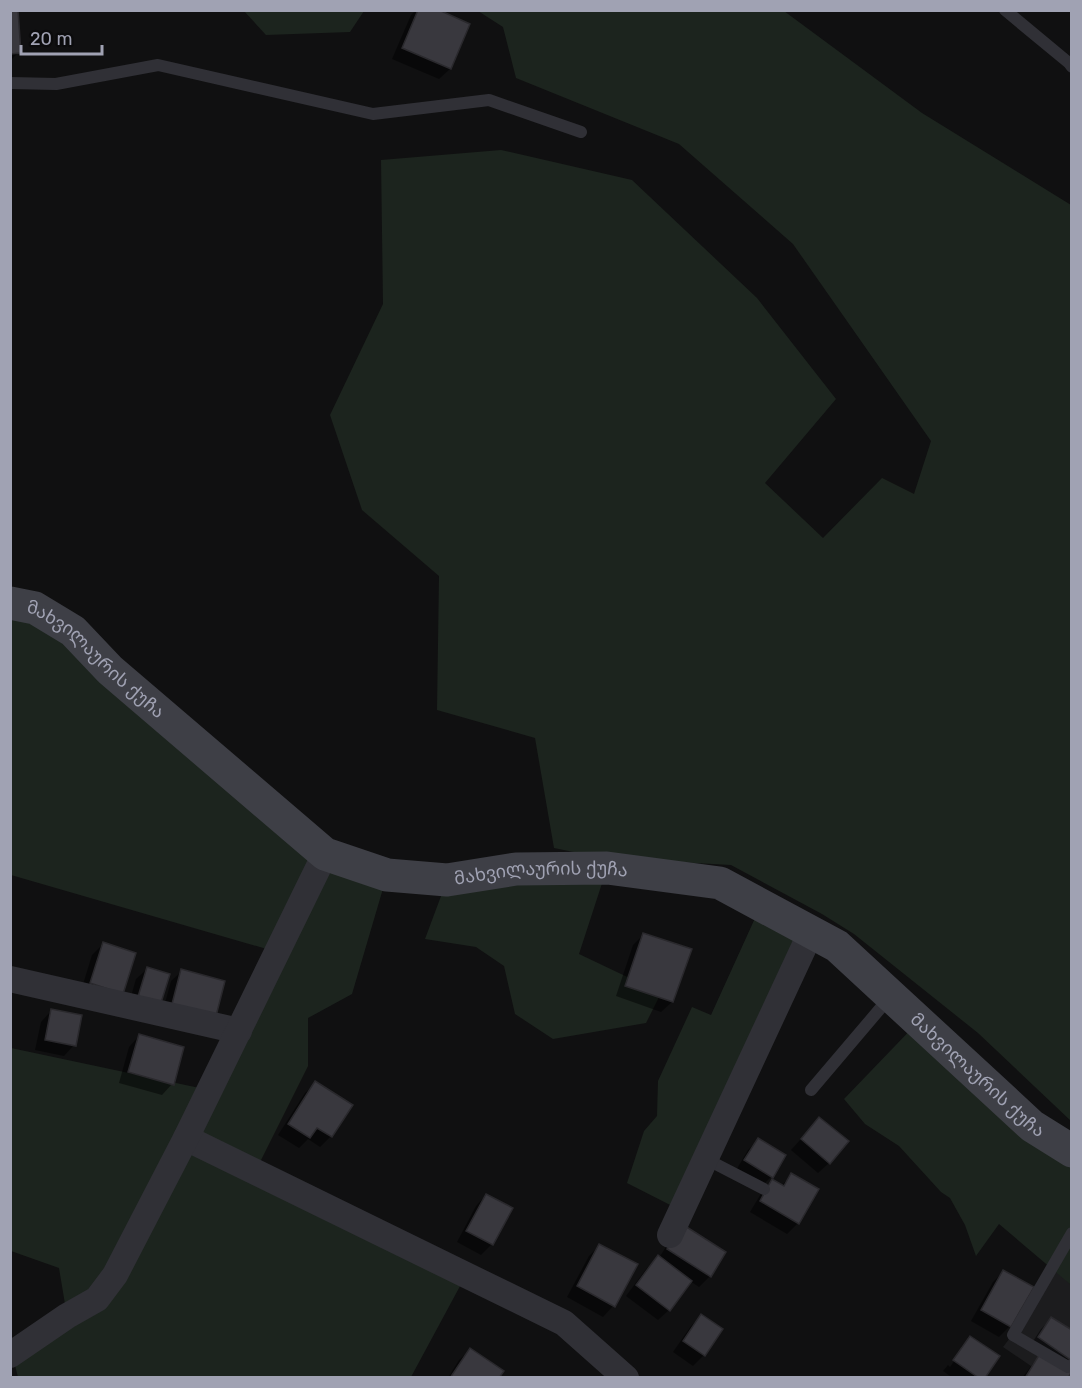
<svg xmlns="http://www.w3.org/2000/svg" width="1082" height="1388" viewBox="0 0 1082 1388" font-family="Rubik,'Noto Sans Georgian',sans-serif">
	<rect width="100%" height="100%" fill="#101011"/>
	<polygon fill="#1c1c1e" points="1052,1266 1071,1285 1071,1377 1047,1377 1003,1347 1013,1334"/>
	<g fill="#1c241e">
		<polygon points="244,11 244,10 364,11 350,32 266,35"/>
		<polygon points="478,11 784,11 922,113 1071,205 1071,1121 978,1033 854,934 822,914 731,865 603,858 554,848 535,738 437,710 439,576 362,510 330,415 383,304 381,160 501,150 632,180 757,298 836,399 765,483 823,538 882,478 914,494 931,441 793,244 679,144 516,78 503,27"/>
		<polygon points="11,603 35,608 237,780 387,875 352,994 308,1018 308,1066 255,1172 466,1275 411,1377 18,1377 12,1354 67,1316 59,1268 11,1251 11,1048 209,1090 277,952 11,875"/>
		<polygon points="607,868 579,954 661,993 646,1023 553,1039 515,1014 504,966 476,947 425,939 447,880"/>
		<polygon points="761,905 811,932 682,1211 627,1183 644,1131 657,1116 658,1081 692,1007 711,1015"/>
		<polygon points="919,1021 1071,1151 1071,1285 999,1224 976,1256 965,1225 950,1198 941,1192 899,1146 865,1124 844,1099"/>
	</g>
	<g fill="#0007">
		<polygon points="10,10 19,52 10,61"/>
		<polygon points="416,10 435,10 469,25 450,69 439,79 392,59 411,15"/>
		<polygon points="644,934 672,1002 661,1012 616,996 633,945"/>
		<polygon points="103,944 111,1003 80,994 92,955"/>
		<polygon points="147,969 159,1005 127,1010 136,979"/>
		<polygon points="182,971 224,982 162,1014 171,981"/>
		<polygon points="51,1011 74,1045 64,1056 35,1050 41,1022"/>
		<polygon points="139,1036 172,1084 162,1095 119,1083 129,1047"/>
		<polygon points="316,1083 331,1136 320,1147 308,1139 299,1148 278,1135 305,1093"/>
		<polygon points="819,1119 829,1163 818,1173 791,1150"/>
		<polygon points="758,1140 771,1177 761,1187 735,1172 748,1150"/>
		<polygon points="792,1175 798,1223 787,1234 750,1212 762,1192 772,1181 781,1186"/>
		<polygon points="486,1195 492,1244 481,1255 457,1242 476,1206"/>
		<polygon points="672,1237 710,1276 699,1287 690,1281 669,1310 658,1320 626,1296 647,1268 659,1258"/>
		<polygon points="599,1246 613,1306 603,1317 567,1297 589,1256"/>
		<polygon points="1003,1272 1010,1326 999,1337 971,1321 993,1282"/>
		<polygon points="701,1316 704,1355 693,1366 673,1352 691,1326"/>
		<polygon points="1051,1319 1072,1332 1072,1355 1062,1367 1066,1378 1022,1378 1039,1356 1028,1349 1041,1329"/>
		<polygon points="970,1337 983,1378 953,1378 943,1371 948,1365 950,1367 964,1347 961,1347"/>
		<polygon points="470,1350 497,1378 448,1378 459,1360"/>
	</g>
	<g fill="#39383e" stroke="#2a292d" stroke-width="1.5">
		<polygon points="10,10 18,10 21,53 10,54"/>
		<polygon points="418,10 439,10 470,24 451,69 402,48"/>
		<polygon points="643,933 692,949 673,1002 625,986"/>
		<polygon points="103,942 136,953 123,994 90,983"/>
		<polygon points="147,967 170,974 160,1006 137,1000"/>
		<polygon points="181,969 225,981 216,1016 172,1004"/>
		<polygon points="51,1009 82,1015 76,1046 45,1040"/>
		<polygon points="139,1034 184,1047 174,1085 128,1072"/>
		<polygon points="315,1081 353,1105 332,1137 317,1128 310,1138 288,1124"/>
		<polygon points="819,1117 849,1141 830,1164 801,1139"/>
		<polygon points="758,1138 786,1155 773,1178 744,1160"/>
		<polygon points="791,1173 819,1189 799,1224 760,1201 772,1179 784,1186"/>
		<polygon points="486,1194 513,1208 493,1245 466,1231"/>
		<polygon points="682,1224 726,1252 711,1277 667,1249"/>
		<polygon points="599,1244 638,1264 615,1307 577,1286"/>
		<polygon points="658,1255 692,1281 670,1311 636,1285"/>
		<polygon points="1003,1270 1034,1287 1011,1327 981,1310"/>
		<polygon points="701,1314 723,1329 705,1356 683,1341"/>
		<polygon points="1051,1317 1072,1330 1071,1360 1038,1337"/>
		<polygon points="970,1336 1000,1356 985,1378 979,1378 953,1360"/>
		<polygon points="470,1348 504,1371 499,1378 450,1378"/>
		<polygon points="1041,1352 1072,1371 1068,1378 1025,1378"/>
	</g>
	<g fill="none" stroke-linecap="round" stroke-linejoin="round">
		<g stroke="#303036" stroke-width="12">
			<polyline points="1005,10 1069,63 1072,67"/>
			<polyline points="10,83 56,84 158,65 373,114 489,100 581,132"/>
			<polyline points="811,1090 890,997"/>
			<polyline points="706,1159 764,1189"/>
			<polyline points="1072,1233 1013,1335 1068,1367 1072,1365"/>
		</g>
		<g stroke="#303036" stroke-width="26">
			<polyline points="10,979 239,1031"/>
			<polyline points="186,1138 564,1323 626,1378"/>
			<polyline points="670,1235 811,932"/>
			<polyline points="10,1355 67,1316 97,1299 115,1275 186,1138 325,854"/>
		</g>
		<path stroke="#3e3f46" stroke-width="33" id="s1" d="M10,603l25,5 38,23 37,39 215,184 62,21 60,5 69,-11 91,-1 113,15 117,63 195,180 40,25"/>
	</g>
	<g text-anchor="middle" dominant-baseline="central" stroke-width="4.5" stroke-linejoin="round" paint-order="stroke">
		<g font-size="18" fill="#a0a2b3" stroke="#0b0b0c">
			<text stroke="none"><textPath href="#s1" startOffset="105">მახვილაურის ქუჩა</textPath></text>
			<text stroke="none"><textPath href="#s1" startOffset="627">მახვილაურის ქუჩა</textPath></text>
			<text stroke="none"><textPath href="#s1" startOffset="1131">მახვილაურის ქუჩა</textPath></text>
		</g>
	</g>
	<rect width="1082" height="1388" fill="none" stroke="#a0a2b3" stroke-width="24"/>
	<path d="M21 45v9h81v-9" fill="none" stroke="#a0a2b3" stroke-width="3"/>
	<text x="30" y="45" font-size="18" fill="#a0a2b3" stroke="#0b0b0c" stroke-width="4.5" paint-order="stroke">20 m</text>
</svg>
